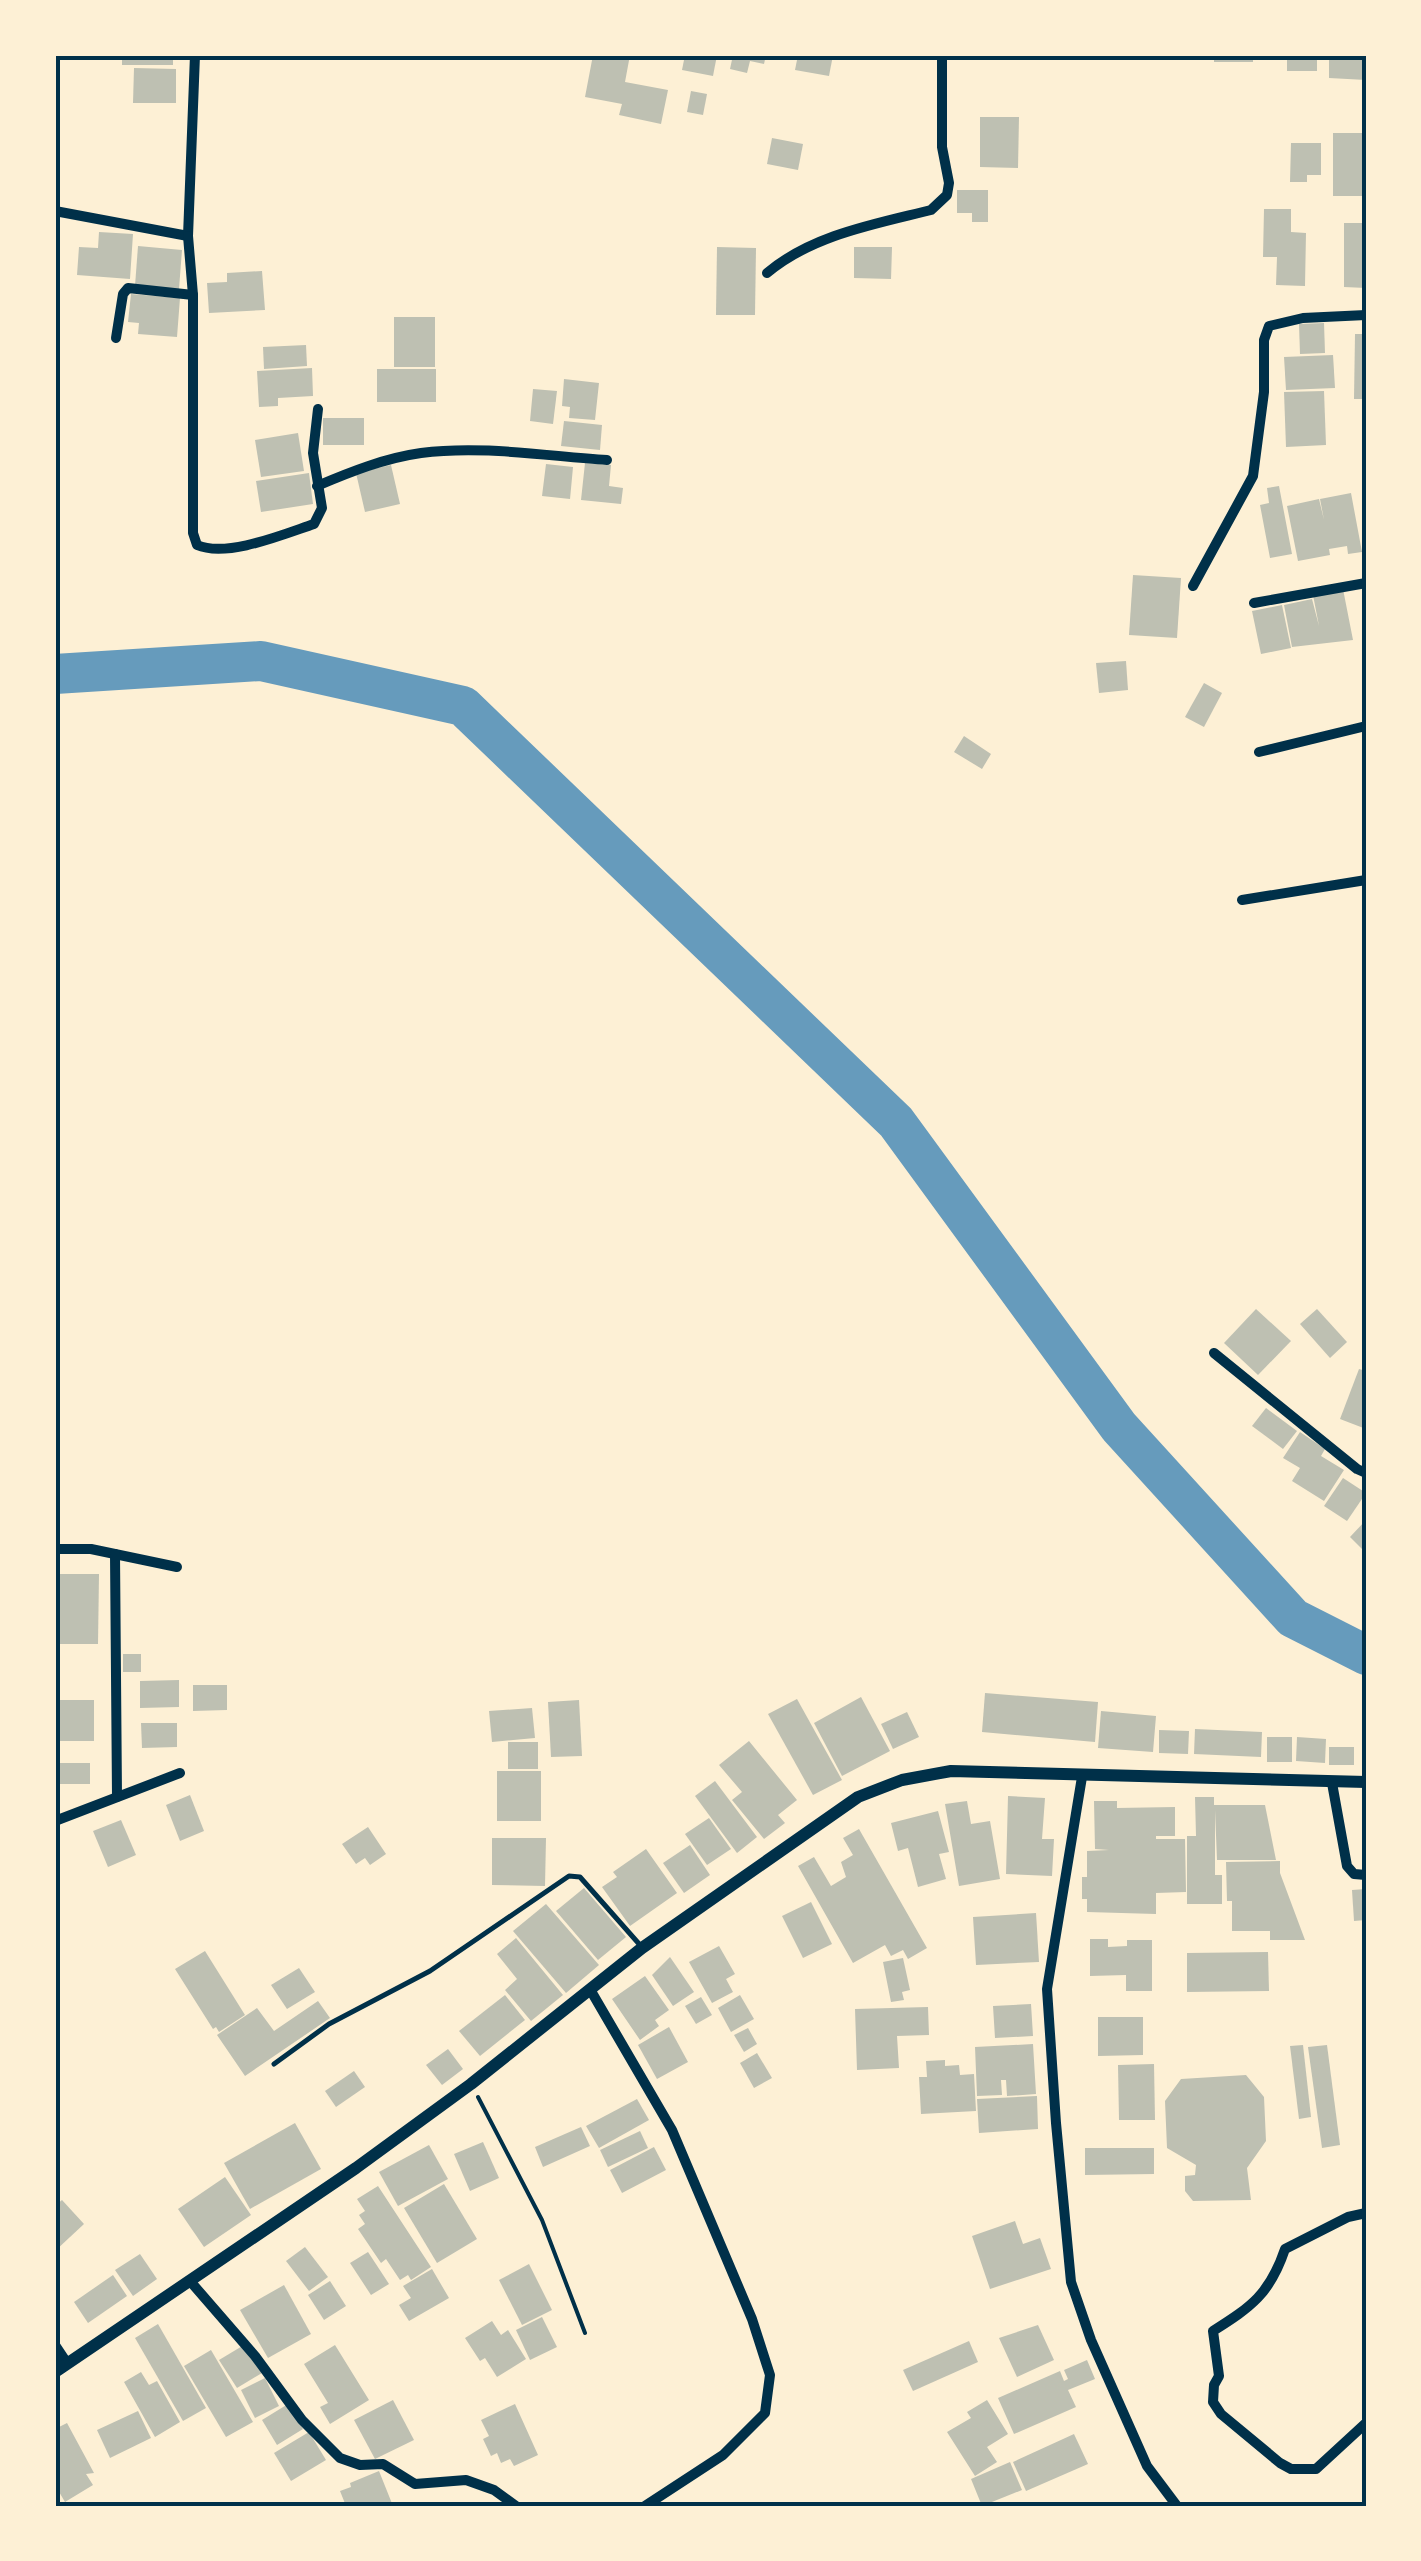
<svg xmlns="http://www.w3.org/2000/svg" width="1421" height="2561" viewBox="0 0 1421 2561" font-family="Merriweather,serif">
	<rect width="100%" height="100%" fill="#fdf0d5"/>
	<g fill="none" stroke-linecap="round" stroke-linejoin="round">
		<polyline stroke="#669bbc" stroke-width="40" points="55,674 261,661 463,706 896,1122 1119,1427 1293,1618 1366,1655"/>
	</g>
	<g fill="#bec0b2">
		<rect x="122" y="55" width="51" height="10"/>
		<polygon points="593,55 630,55 625,82 668,90 661,124 619,115 622,104 585,97"/>
		<polygon points="685,55 717,55 713,76 682,70"/>
		<polygon points="733,55 766,55 764,64 750,61 747,73 730,69"/>
		<polygon points="798,55 833,55 829,76 795,70"/>
		<rect x="1214" y="55" width="39" height="7"/>
		<rect x="1287" y="55" width="30" height="16"/>
		<polygon points="1329,55 1366,55 1366,80 1329,78"/>
		<polygon points="134,68 176,69 176,103 133,103"/>
		<polygon points="691,91 707,94 703,115 687,112"/>
		<polygon points="980,117 1019,117 1018,168 980,167"/>
		<polygon points="1333,133 1364,133 1363,196 1333,196"/>
		<polygon points="772,138 803,144 798,170 767,164"/>
		<polygon points="1291,143 1321,143 1321,175 1307,175 1307,182 1290,182"/>
		<polygon points="957,190 988,190 988,222 972,222 972,213 957,213"/>
		<polygon points="1264,209 1291,209 1291,232 1306,233 1305,286 1276,285 1277,257 1263,257"/>
		<polygon points="1344,223 1366,223 1366,288 1344,287"/>
		<polygon points="99,232 133,234 130,279 77,275 79,247 98,248"/>
		<polygon points="138,246 182,250 179,289 135,286"/>
		<polygon points="717,247 756,248 755,315 716,315"/>
		<polygon points="854,247 892,247 891,279 854,278"/>
		<polygon points="262,271 265,310 209,313 207,283 227,282 227,273"/>
		<polygon points="131,294 180,298 177,337 138,334 139,323 128,322"/>
		<rect x="394" y="317" width="41" height="50"/>
		<polygon points="1324,323 1325,353 1300,354 1299,324"/>
		<polygon points="1355,334 1366,334 1366,399 1354,399"/>
		<polygon points="306,345 307,366 264,369 263,347"/>
		<polygon points="1333,355 1335,388 1286,390 1284,357"/>
		<polygon points="312,368 313,396 278,398 278,406 259,407 257,371"/>
		<rect x="377" y="369" width="59" height="33"/>
		<polygon points="564,379 599,383 595,420 569,418 570,407 562,406"/>
		<polygon points="533,389 557,391 553,424 530,421"/>
		<polygon points="1324,391 1326,445 1286,447 1284,392"/>
		<rect x="323" y="418" width="41" height="27"/>
		<polygon points="564,421 602,425 600,450 561,446"/>
		<polygon points="298,433 304,471 261,477 255,440"/>
		<polygon points="585,463 611,465 609,486 623,488 621,504 581,500"/>
		<polygon points="546,464 573,467 570,499 542,496"/>
		<polygon points="391,465 400,504 365,512 356,473"/>
		<polygon points="309,473 313,504 261,512 256,481"/>
		<polygon points="1279,486 1292,554 1270,558 1260,505 1269,503 1267,488"/>
		<polygon points="1351,493 1362,552 1348,554 1347,546 1329,549 1330,555 1298,561 1287,506 1319,499 1324,520 1320,499"/>
		<polygon points="1133,575 1181,578 1177,638 1129,635"/>
		<polygon points="1343,589 1353,640 1292,647 1284,605 1312,599 1319,626 1313,595"/>
		<polygon points="1282,605 1291,648 1261,654 1252,611"/>
		<polygon points="1126,661 1128,690 1099,693 1096,663"/>
		<polygon points="1204,683 1222,693 1204,727 1185,717"/>
		<polygon points="964,736 991,754 982,769 954,752"/>
		<polygon points="1256,1309 1291,1341 1258,1375 1224,1343"/>
		<polygon points="1317,1309 1347,1342 1330,1358 1300,1324"/>
		<polygon points="1359,1369 1366,1371 1366,1429 1340,1419"/>
		<polygon points="1266,1408 1297,1431 1283,1449 1252,1426"/>
		<polygon points="1300,1432 1325,1449 1321,1456 1344,1470 1324,1501 1292,1481 1300,1468 1283,1458"/>
		<polygon points="1343,1478 1366,1493 1347,1521 1324,1506"/>
		<polygon points="1366,1520 1366,1553 1350,1537"/>
		<polygon points="59,1574 99,1574 98,1644 59,1644"/>
		<rect x="123" y="1654" width="18" height="18"/>
		<polygon points="179,1680 179,1707 140,1708 140,1681"/>
		<polygon points="193,1685 227,1685 227,1710 193,1711"/>
		<polygon points="985,1693 1098,1702 1095,1742 982,1732"/>
		<polygon points="861,1697 890,1751 842,1776 814,1723"/>
		<polygon points="797,1699 842,1780 813,1795 768,1714"/>
		<rect x="55" y="1700" width="39" height="41"/>
		<polygon points="579,1700 582,1756 551,1757 548,1702"/>
		<polygon points="532,1708 535,1738 492,1742 489,1711"/>
		<polygon points="1101,1711 1156,1716 1153,1752 1098,1748"/>
		<polygon points="907,1712 919,1737 893,1749 881,1724"/>
		<polygon points="141,1723 177,1723 177,1747 142,1748"/>
		<polygon points="1195,1729 1262,1732 1261,1757 1194,1754"/>
		<polygon points="1159,1730 1189,1731 1188,1754 1159,1753"/>
		<rect x="1267" y="1737" width="25" height="25"/>
		<polygon points="1297,1737 1326,1739 1325,1763 1296,1761"/>
		<polygon points="749,1741 797,1800 778,1815 785,1823 764,1839 732,1800 742,1792 719,1765"/>
		<rect x="508" y="1742" width="30" height="27"/>
		<rect x="1329" y="1747" width="25" height="18"/>
		<rect x="55" y="1763" width="35" height="21"/>
		<rect x="497" y="1771" width="44" height="50"/>
		<polygon points="715,1781 757,1837 737,1853 695,1796"/>
		<polygon points="190,1795 204,1831 180,1841 166,1805"/>
		<polygon points="1008,1796 1045,1798 1042,1839 1054,1839 1052,1876 1006,1874"/>
		<polygon points="1195,1797 1214,1797 1214,1805 1265,1805 1276,1860 1217,1860 1215,1810 1215,1875 1222,1875 1222,1904 1187,1904 1187,1836 1196,1836"/>
		<polygon points="967,1801 971,1824 990,1821 1000,1879 959,1886 945,1804"/>
		<polygon points="1094,1801 1117,1801 1117,1808 1175,1807 1175,1836 1156,1836 1156,1839 1185,1839 1186,1892 1156,1893 1156,1914 1087,1912 1087,1899 1082,1899 1082,1877 1087,1877 1087,1851 1109,1850 1095,1849"/>
		<polygon points="938,1811 949,1852 939,1854 946,1879 918,1887 908,1848 898,1851 891,1823"/>
		<polygon points="709,1818 731,1849 707,1865 685,1834"/>
		<polygon points="121,1820 136,1855 108,1867 93,1831"/>
		<polygon points="368,1827 386,1854 370,1865 365,1858 356,1864 342,1844"/>
		<polygon points="859,1829 927,1948 908,1959 903,1950 891,1956 885,1945 853,1963 798,1866 814,1857 831,1886 846,1877 841,1862 853,1855 843,1838"/>
		<polygon points="492,1838 546,1838 545,1886 492,1885"/>
		<polygon points="690,1845 710,1875 684,1893 663,1863"/>
		<polygon points="646,1849 677,1893 630,1926 602,1887 617,1877 613,1872"/>
		<polygon points="1280,1861 1280,1873 1305,1940 1270,1940 1270,1931 1232,1931 1232,1901 1227,1901 1226,1862"/>
		<polygon points="584,1888 626,1937 598,1960 556,1911"/>
		<polygon points="1366,1889 1366,1920 1354,1921 1352,1890"/>
		<polygon points="811,1902 832,1944 803,1958 782,1916"/>
		<polygon points="546,1904 599,1965 566,1993 513,1931"/>
		<polygon points="1036,1913 1039,1962 976,1965 973,1917"/>
		<polygon points="516,1938 563,1995 531,2021 505,1990 517,1979 497,1954"/>
		<polygon points="1090,1939 1108,1939 1108,1947 1127,1946 1127,1940 1152,1940 1152,1991 1126,1991 1126,1975 1090,1976"/>
		<polygon points="719,1946 735,1974 726,1979 733,1992 712,2003 689,1962"/>
		<polygon points="205,1951 245,2015 219,2032 216,2027 213,2029 175,1969"/>
		<polygon points="1268,1952 1269,1991 1187,1992 1187,1953"/>
		<polygon points="670,1957 694,1992 673,2006 652,1975"/>
		<polygon points="903,1958 910,1990 902,1992 904,2000 891,2002 883,1962"/>
		<polygon points="299,1968 315,1992 287,2009 271,1985"/>
		<polygon points="645,1976 669,2010 655,2020 659,2026 640,2040 612,1999"/>
		<polygon points="505,1995 525,2020 480,2056 459,2031"/>
		<polygon points="740,1995 754,2019 731,2032 718,2008"/>
		<polygon points="701,1997 712,2015 696,2024 685,2006"/>
		<polygon points="318,2001 330,2018 245,2076 217,2035 257,2008 274,2031"/>
		<polygon points="1031,2004 1033,2036 995,2038 993,2006"/>
		<polygon points="928,2007 929,2035 897,2036 899,2068 857,2070 855,2009"/>
		<polygon points="1098,2017 1143,2017 1143,2055 1098,2056"/>
		<polygon points="669,2027 688,2062 657,2079 638,2045"/>
		<polygon points="748,2028 757,2044 744,2052 734,2035"/>
		<polygon points="1033,2044 1036,2094 1007,2096 1006,2080 1001,2080 1002,2095 977,2096 975,2047"/>
		<polygon points="1303,2045 1311,2117 1299,2119 1290,2046"/>
		<polygon points="1327,2045 1340,2145 1322,2148 1308,2047"/>
		<polygon points="448,2049 463,2069 442,2085 426,2065"/>
		<polygon points="757,2053 772,2078 754,2088 740,2063"/>
		<polygon points="945,2060 945,2066 959,2065 960,2075 974,2074 976,2111 921,2114 919,2077 927,2077 926,2061"/>
		<polygon points="1154,2064 1155,2120 1119,2120 1118,2065"/>
		<polygon points="354,2071 365,2087 336,2107 325,2091"/>
		<polygon points="1246,2075 1264,2097 1266,2141 1247,2168 1251,2200 1193,2201 1185,2191 1185,2176 1195,2175 1196,2165 1167,2148 1165,2101 1181,2079"/>
		<polygon points="1037,2096 1038,2129 979,2133 977,2099"/>
		<polygon points="637,2099 649,2120 599,2148 586,2126"/>
		<polygon points="295,2123 321,2169 250,2209 224,2163"/>
		<polygon points="581,2127 590,2146 543,2167 535,2147"/>
		<polygon points="640,2131 648,2148 608,2167 600,2150"/>
		<polygon points="483,2142 499,2178 470,2191 454,2154"/>
		<polygon points="429,2145 448,2179 398,2206 379,2172"/>
		<polygon points="654,2147 666,2170 622,2193 610,2170"/>
		<polygon points="1085,2148 1154,2148 1154,2174 1085,2175"/>
		<polygon points="225,2177 251,2215 204,2247 178,2209"/>
		<polygon points="444,2184 477,2239 437,2263 404,2208"/>
		<polygon points="378,2186 431,2267 411,2280 408,2275 400,2280 386,2259 381,2263 358,2229 365,2224 359,2215 365,2211 357,2199"/>
		<polygon points="62,2200 84,2224 55,2251 55,2206"/>
		<polygon points="1015,2221 1023,2244 1040,2238 1051,2269 990,2289 972,2236"/>
		<polygon points="305,2247 328,2277 309,2291 286,2261"/>
		<polygon points="368,2252 389,2284 371,2295 350,2263"/>
		<polygon points="140,2254 157,2279 133,2296 115,2270"/>
		<polygon points="529,2264 552,2310 522,2325 499,2280"/>
		<polygon points="432,2269 449,2298 409,2321 399,2305 411,2298 403,2286"/>
		<polygon points="113,2275 127,2296 88,2323 74,2302"/>
		<polygon points="330,2281 346,2306 324,2320 308,2295"/>
		<polygon points="284,2285 311,2334 268,2358 240,2310"/>
		<polygon points="542,2317 557,2347 530,2360 516,2330"/>
		<polygon points="492,2321 501,2335 508,2330 526,2359 497,2377 485,2358 480,2361 465,2338"/>
		<polygon points="158,2324 206,2408 183,2421 135,2338"/>
		<polygon points="1038,2325 1054,2360 1017,2377 999,2338"/>
		<polygon points="969,2341 978,2362 913,2391 903,2370"/>
		<polygon points="244,2345 262,2373 237,2388 219,2360"/>
		<polygon points="335,2345 369,2400 330,2424 320,2407 328,2403 304,2364"/>
		<polygon points="211,2350 253,2422 226,2437 184,2366"/>
		<polygon points="1087,2360 1095,2379 1068,2390 1076,2407 1014,2434 998,2398 1060,2371 1064,2381 1068,2379 1064,2370"/>
		<polygon points="141,2372 149,2385 157,2381 180,2422 155,2437 124,2382"/>
		<polygon points="265,2378 279,2406 255,2418 241,2390"/>
		<polygon points="393,2400 414,2440 375,2459 354,2420"/>
		<polygon points="987,2400 1008,2434 987,2447 997,2462 975,2476 947,2432 971,2418 967,2412"/>
		<polygon points="288,2404 303,2429 277,2445 262,2420"/>
		<polygon points="515,2404 538,2455 514,2466 510,2459 501,2463 497,2453 491,2456 483,2439 489,2436 481,2420"/>
		<polygon points="138,2411 151,2438 110,2458 97,2430"/>
		<polygon points="67,2423 94,2473 86,2474 93,2485 65,2502 55,2485 58,2478 55,2429"/>
		<polygon points="309,2432 326,2460 291,2481 274,2453"/>
		<polygon points="1074,2434 1088,2464 1026,2491 1013,2462"/>
		<polygon points="1010,2462 1022,2490 982,2506 971,2479"/>
		<polygon points="379,2471 393,2506 346,2506 340,2491 351,2487 350,2483"/>
	</g>
	<g fill="none" stroke-linecap="round" stroke-linejoin="round">
		<polyline stroke="#003049" stroke-width="4" points="478,2097 542,2220 585,2333"/>
		<polyline stroke="#003049" stroke-width="5" points="274,2064 329,2024 430,1971 569,1876 580,1877 640,1945"/>
		<g stroke="#003049" stroke-width="10">
			<polyline points="55,211 188,236 195,55"/>
			<path d="M188,236l5,59v238l4,12c30,13 87,-11 117,-21l8,-16 -9,-55 5,-44"/>
			<path d="M767,273c45,-38 108,-49 164,-63l16,-15 2,-12 -7,-36v-92"/>
			<polyline points="116,338 123,294 128,288 193,295"/>
			<path d="M317,486c33,-14 68,-28 104,-33 60,-8 125,3 186,7"/>
			<polyline points="1193,586 1253,476 1264,392 1264,340 1269,326 1303,318 1366,315"/>
			<polyline points="1254,603 1366,583"/>
			<polyline points="1259,752 1366,726"/>
			<polyline points="1242,900 1366,880"/>
			<polyline points="1214,1353 1357,1469 1366,1473"/>
			<polyline points="55,1549 91,1549 177,1567"/>
			<polyline points="115,1554 117,1797"/>
			<polyline points="1082,1777 1047,1989 1056,2123 1071,2282 1091,2340 1147,2466 1177,2506"/>
			<polyline points="1332,1783 1347,1866 1354,1874 1366,1875"/>
			<polyline points="55,1821 180,1773"/>
			<polyline points="591,1991 672,2130 752,2319 770,2375 765,2413 723,2455 645,2506"/>
			<path d="M1366,2213l-18,4 -63,32c-15,45 -34,58 -72,82l6,45 -5,9 -1,17 8,12 59,49 11,6h25l50,-46"/>
			<polyline points="190,2281 255,2356 302,2420 340,2458 360,2465 383,2464 415,2484 466,2480 494,2490 516,2506"/>
			<polyline points="55,2345 67,2363"/>
		</g>
		<polyline stroke="#003049" stroke-width="12" points="55,2372 356,2168 471,2084 642,1948 858,1797 902,1780 951,1771 1366,1782"/>
	</g>
	<rect width="1421" height="2561" fill="none" stroke="#fdf0d5" stroke-width="115"/>
	<rect x="58" y="58" width="1306" height="2446" fill="none" stroke="#003049" stroke-width="4"/>
</svg>
